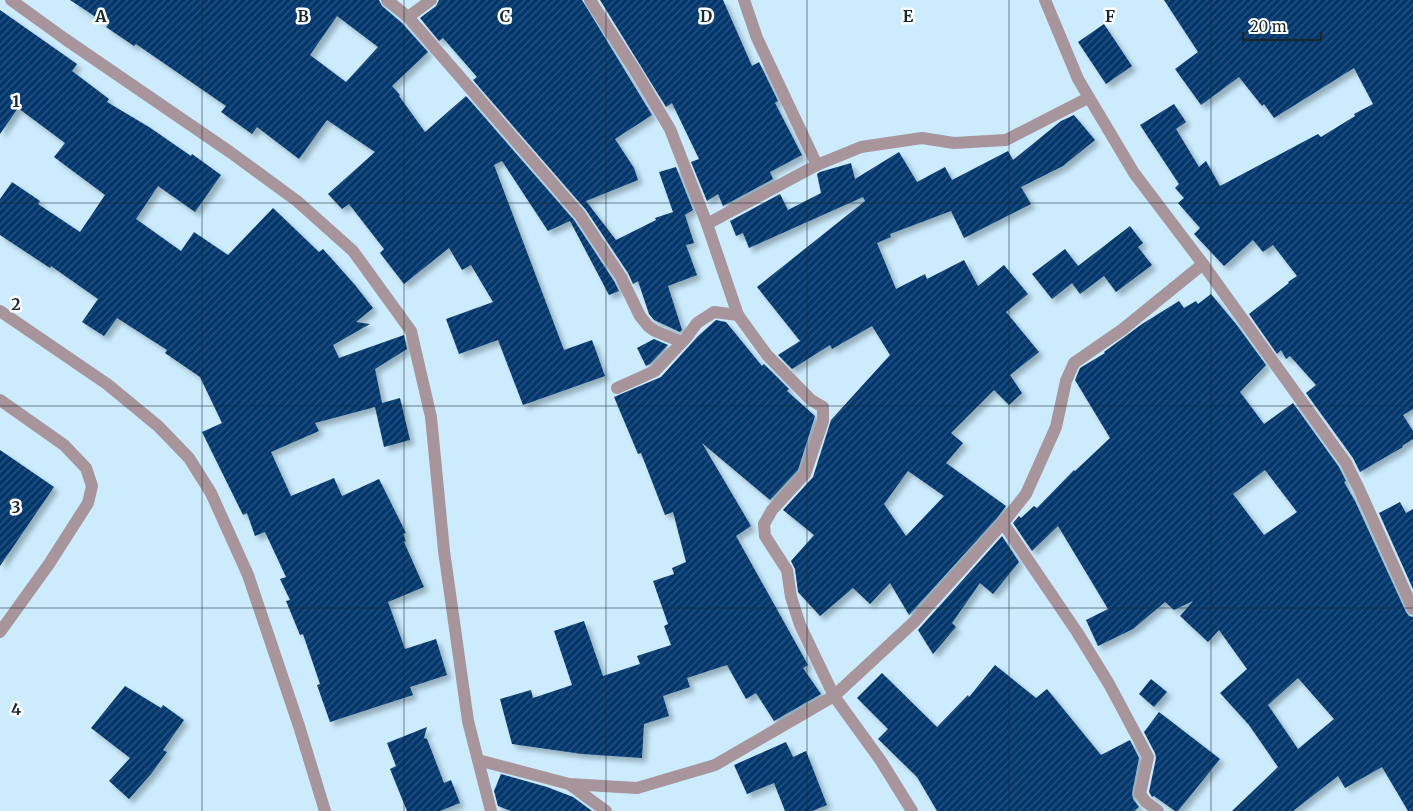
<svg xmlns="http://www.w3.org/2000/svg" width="1413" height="811" viewBox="0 0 1413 811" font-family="Merriweather,serif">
	<defs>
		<pattern id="building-hatch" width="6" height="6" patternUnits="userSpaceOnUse" patternTransform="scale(1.25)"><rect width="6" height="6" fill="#06396e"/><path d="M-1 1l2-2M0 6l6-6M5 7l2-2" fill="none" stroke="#2a547f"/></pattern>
		<filter id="shadow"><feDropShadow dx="4.5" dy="4.5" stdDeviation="2.5" flood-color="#0004"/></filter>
	</defs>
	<rect width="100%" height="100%" fill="#ccecfe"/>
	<g fill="url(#building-hatch)" fill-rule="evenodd" filter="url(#shadow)">
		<path d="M70,0h309l3,6 20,17 26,29 -36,34 8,9 -1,1 26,36 41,-36 108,124 40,61 5,10 -10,4 -39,-74 -22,10 -46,-70 -8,4 70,185 28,-10 13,36 -82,29 -25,-65 -39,14 -13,-35 47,-17 -22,-37 -9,5 -13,-22 -45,36 -24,-31 4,-4 -35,-45 -7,5 -14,-15 47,-42 -48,-32 -28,39 -42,-32 -5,7 -31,-22 5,-6 -90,-62 -2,2 -28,-19 2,-2zM337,16l41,31 -32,35 -36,-27z"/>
		<polygon points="439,0 582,0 652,115 615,139 634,168 638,180 586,201 616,240 656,220 655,218 673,212 659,172 676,167 693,210 685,215 694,243 686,245 697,275 668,286 682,330 680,332 654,320 649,314 638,281 633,284 628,273 586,210 473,80 477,77 443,38 439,41 420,18 436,6"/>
		<polygon points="600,0 723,0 752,66 759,62 778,101 775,103 802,155 770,172 773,179 723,206 718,194 707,201 691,162 699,159 672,103 666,107"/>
		<polygon points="1164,0 1413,0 1413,409 1403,415 1413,431 1413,439 1402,446 1403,447 1360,472 1353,458 1306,393 1316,385 1290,356 1286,359 1281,350 1277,354 1249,314 1289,283 1288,282 1297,276 1273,245 1263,252 1253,240 1224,266 1194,234 1200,228 1178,203 1184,198 1175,188 1179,184 1140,125 1174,104 1186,122 1176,129 1199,167 1206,161 1220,186 1318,134 1321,137 1355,116 1354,114 1373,104 1354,68 1274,118 1264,104 1262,106 1239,77 1201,105 1175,69 1198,52"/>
		<polygon points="0,10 77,64 72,71 109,99 107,102 149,127 191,156 192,154 221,175 195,212 158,186 136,219 181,251 194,232 228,255 273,208 319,252 323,249 355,285 373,308 356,322 370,324 333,345 339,358 404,335 407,349 375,369 382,403 400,398 410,440 384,447 375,407 315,423 319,431 271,452 291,496 334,478 342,496 379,479 406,533 403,534 406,541 404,542 424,587 388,602 405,649 436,639 447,675 410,687 413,695 330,722 317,685 320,684 303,634 300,635 286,601 290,600 280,579 286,577 265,532 255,536 247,513 243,515 202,432 222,423 200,377 165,353 167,350 117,318 104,336 82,322 98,299 51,266 50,268 0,235 0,199 12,182 40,201 38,204 80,232 105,195 54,157 65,143 18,108 0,134"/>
		<polygon points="1104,24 1132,66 1106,84 1078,42"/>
		<path d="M1074,115l21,25 -32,26 -42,21 10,17 -67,34 -13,-27 -61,23 1,3 -14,6 19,46 29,-15 2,5 37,-19 14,26 26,-21 24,29 -22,18 33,40 -29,23 12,18 -13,12 -15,-15 -43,43 12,10 -17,20 60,43 -9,12 -88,97 -19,-32 -20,21 -17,-16 -33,28 -22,-24 -3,-23 -4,-8 23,-26 -31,-25 30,-33 18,-57 59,-65 -18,-29 -40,23 -2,-4 -38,24 -14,-14 22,-14 -43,-54 108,-86 -2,-4 -114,51 -6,-15 -7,3 -6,-15 50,-27 8,16 33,-17 -4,-19 3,-2 31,-9 4,16 44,-27 18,30 28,-15 7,13 56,-29 5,9 48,-39zM908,471l36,25 -38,40 -22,-32z"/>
		<polygon points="1130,226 1143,243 1138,247 1152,265 1116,292 1104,276 1080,294 1072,283 1052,299 1032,274 1065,249 1078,266"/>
		<path d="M1211,294l25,30 30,41 -26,27 24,32 29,-21 46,64 7,14 -2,1 11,19 51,111 3,4 4,1v194h-5l-26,-44 -37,21 -7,-12 -45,35h-61l46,-44 -29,-42 -29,-32 27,-24 -28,-39 -11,12 -28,-26 13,-15 -19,9 -9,-8 -32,27 -35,17 -12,-26 22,-11 -50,-83 -26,25 -19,-28 6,-7 2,2 13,-12 3,2 37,-38 1,1 35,-33 -35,-58 5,-12 25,-15 -1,-1 38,-28 37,-23 5,7 12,-7 2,3zM1265,470l32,42 -33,23 -31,-41zM1298,678l36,41 -36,30 -30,-44z"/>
		<polygon points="716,320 726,322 762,366 764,364 789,389 787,391 815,416 798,470 770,500 702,443 751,526 736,536 808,665 803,668 821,694 774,721 756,693 746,699 727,665 687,678 690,687 663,696 669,716 644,724 642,758 582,754 512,744 500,699 531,690 533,698 572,685 554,631 584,621 603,676 640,664 637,656 671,645 664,626 668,624 653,581 674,574 672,568 686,562 673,512 665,515 641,453 638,454 614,397 661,377 698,336"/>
		<polygon points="654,339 668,345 650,364 646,366 637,348"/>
		<polygon points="0,450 54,487 0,566"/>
		<polygon points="1400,502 1406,513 1413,509 1413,589 1379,513"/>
		<polygon points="1002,536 1019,562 993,594 980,583 952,623 956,627 933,654 918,630"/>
		<polygon points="995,665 1036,698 1047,689 1101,755 1130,740 1139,758 1132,793 1133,799 1139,807 1134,811 937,811 917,777 878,739 888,729 857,698 882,673 937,727 968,695 969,697"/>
		<polygon points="1151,679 1167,692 1154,707 1139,694"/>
		<polygon points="125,686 161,708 163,705 184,720 163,750 167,752 151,774 129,799 109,781 130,758 91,728"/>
		<polygon points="1159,712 1220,759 1178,811 1175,811 1154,796 1152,797 1149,792 1156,758 1155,753 1144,732"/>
		<polygon points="427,727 424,738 427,739 444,783 451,780 460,803 440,811 407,811 390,769 396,766 387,743"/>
		<polygon points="786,742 793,757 806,751 827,805 812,811 785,811 774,783 747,794 734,765"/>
		<polygon points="501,774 547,787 573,797 592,811 511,811 498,806 494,791"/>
	</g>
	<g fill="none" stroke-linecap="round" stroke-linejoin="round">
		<polyline stroke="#a7959b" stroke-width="12" points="0,400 64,445 86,468 92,486 88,503 49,564 0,632"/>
		<g stroke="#a7959b" stroke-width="12">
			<polyline points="11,0 65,39 230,152 297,201 353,251 411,331 431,417 444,551 468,721 491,811"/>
			<polyline points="387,0 408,17 580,215 621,277 640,316 648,326 655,331 682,342"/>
			<polyline points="590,0 636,72 670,129 707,224 738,315 767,355 811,400 823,407 823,421 805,474 772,510 764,524 765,536 787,570 791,597 800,625 834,696 881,761 912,811"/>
			<polyline points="744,0 757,38 817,165"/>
			<polyline points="1045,0 1078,79 1134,173 1203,264 1346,463 1359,489 1413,609"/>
			<polyline points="408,17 431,0"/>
			<polyline points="707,224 817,165 861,147 922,138 954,143 1006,140 1088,98"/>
			<polyline points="0,311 107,384 158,426 189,458 211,493 248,575 299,726 325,811"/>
			<polyline points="617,388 655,371 686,338 697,323 714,312 738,315"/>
			<polyline points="1003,523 1077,632 1109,684 1148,757 1140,794 1146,802 1158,811"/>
			<polyline points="478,760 569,784 637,788 715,765 834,696 915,621 1003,523 1026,494 1056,427 1066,381 1074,363 1123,329 1203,264"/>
			<polyline points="569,784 606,811"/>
		</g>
	</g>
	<path fill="none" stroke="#182830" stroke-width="1" stroke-opacity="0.55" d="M202,0v811M404,0v811M606,0v811M807,0v811M1009,0v811M1211,0v811M0,203h1413M0,406h1413M0,608h1413"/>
	<g font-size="16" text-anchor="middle" font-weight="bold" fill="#182830" stroke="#fff" stroke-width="5" stroke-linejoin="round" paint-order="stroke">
		<text x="101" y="22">A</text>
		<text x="303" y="22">B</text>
		<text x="505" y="22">C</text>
		<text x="706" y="22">D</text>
		<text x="908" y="22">E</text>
		<text x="1110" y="22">F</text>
		<text x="16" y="107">1</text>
		<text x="16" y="310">2</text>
		<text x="16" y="513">3</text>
		<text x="16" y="715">4</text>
	</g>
	<path d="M1243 32v8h78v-8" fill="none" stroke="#182830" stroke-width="2.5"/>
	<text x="1250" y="32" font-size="15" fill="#182830" stroke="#ffffff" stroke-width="4" paint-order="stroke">20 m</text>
</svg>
